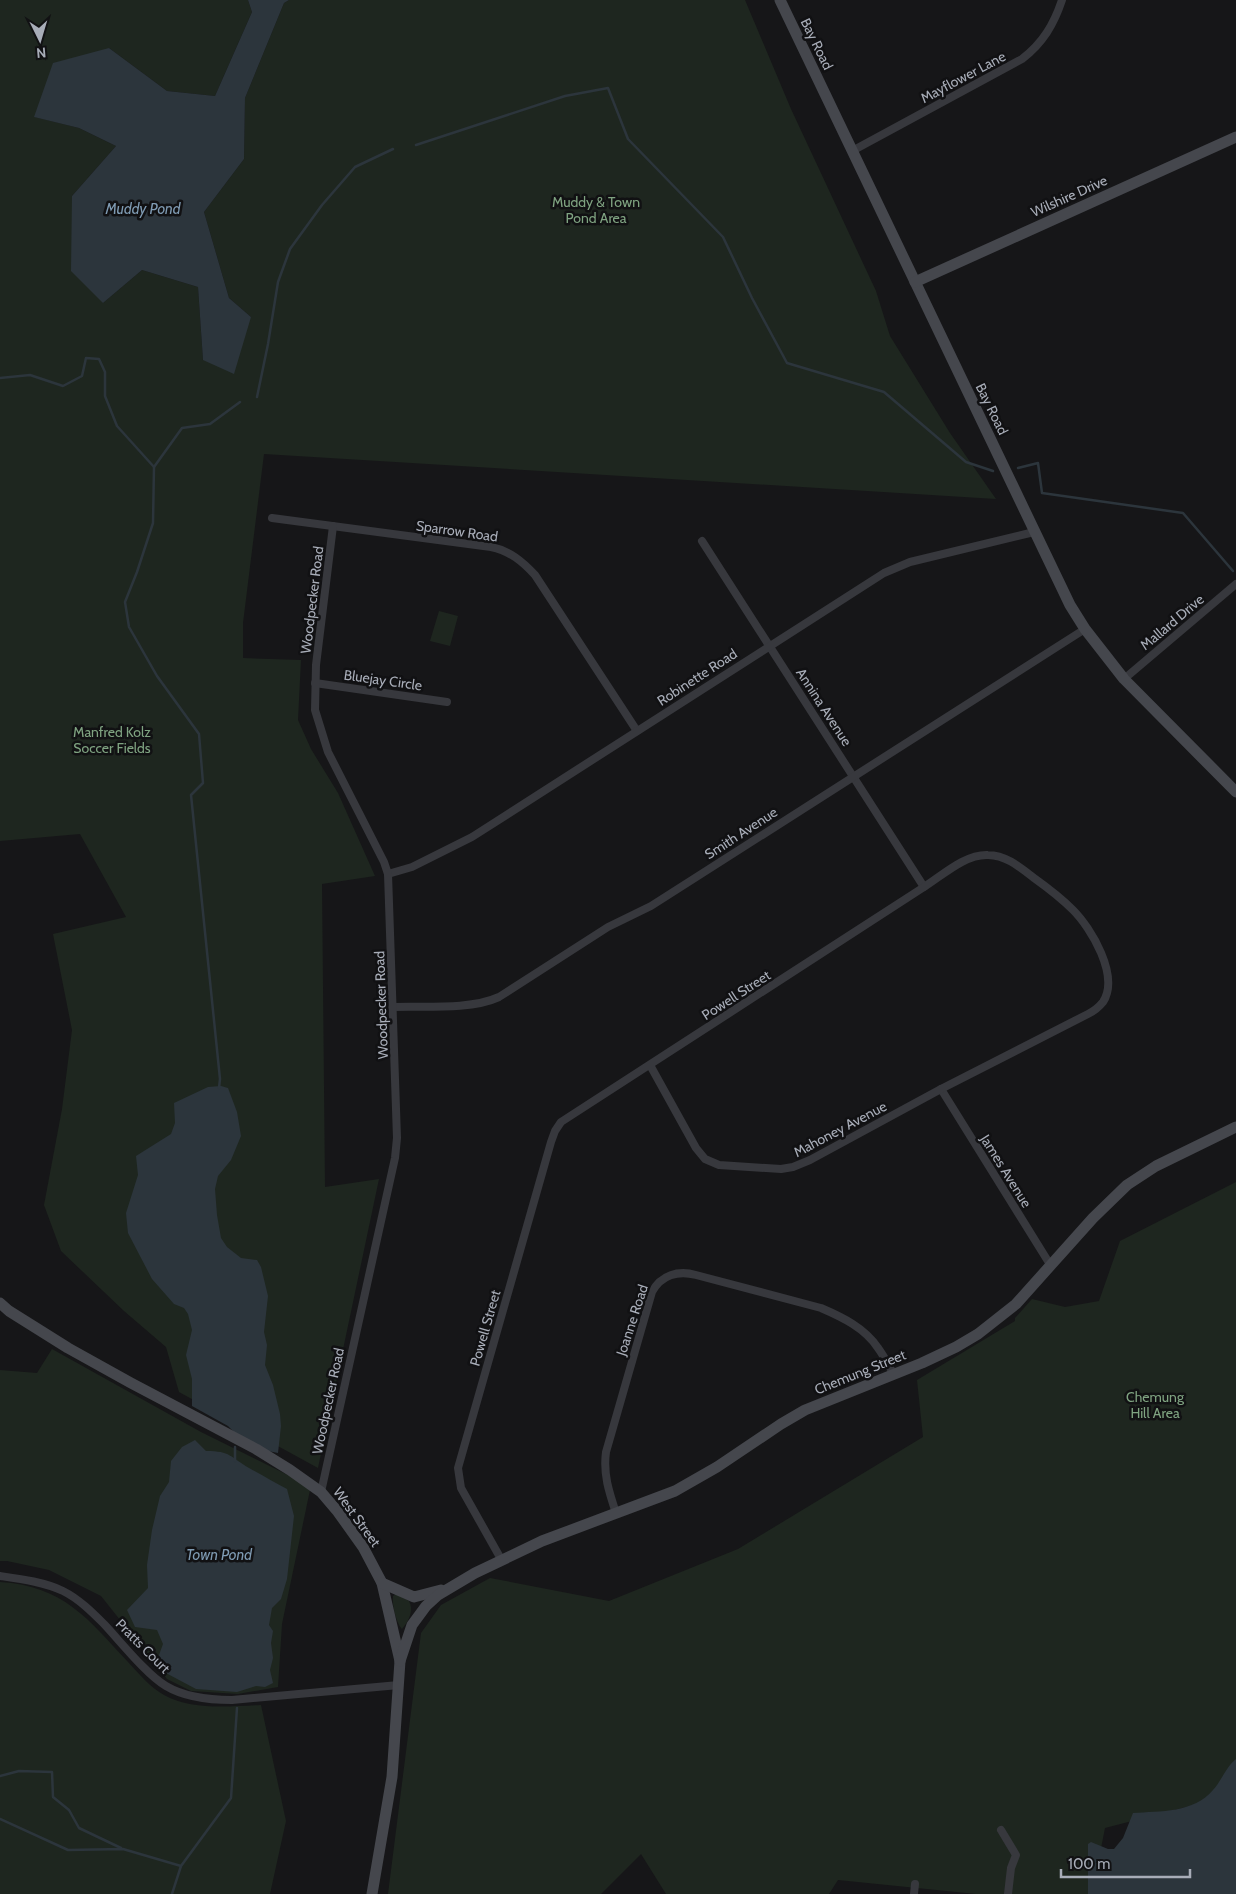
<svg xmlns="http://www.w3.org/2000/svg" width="1236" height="1894" viewBox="0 0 1236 1894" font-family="Cabin,sans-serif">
	<rect width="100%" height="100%" fill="#161618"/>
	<g fill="#1e261f">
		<polygon points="0,0 248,0 252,12 215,96 167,91 109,48 35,117 79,128 116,146 72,196 103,303 142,270 198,287 203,360 251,317 229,298 204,212 244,159 245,98 284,3 289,0 745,0 791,109 876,291 890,336 950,433 996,499 264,454 243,623 243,658 301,660 298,720 311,749 338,793 375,876 322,884 325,1187 379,1179 318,1468 179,1392 166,1347 124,1311 61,1251 44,1205 62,1109 72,1030 53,934 126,917 80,834 0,841"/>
		<polygon points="439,611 458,616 450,646 430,641"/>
		<polygon points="1236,1182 1236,1794 1105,1828 1092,1894 976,1894 838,1880 829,1894 666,1894 641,1854 601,1894 388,1894 421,1633 441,1605 490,1578 609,1601 738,1549 923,1437 917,1380 1015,1321 1015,1318 1032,1299 1065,1307 1099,1301 1120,1241"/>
		<polygon points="52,1349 201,1432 302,1482 310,1490 282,1624 278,1687 238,1694 191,1691 167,1679 101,1596 49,1570 7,1561 0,1561 0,1370 37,1373"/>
		<path d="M0,1582c64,4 88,37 128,80 11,12 22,25 36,33 29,16 66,11 97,10l25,116 -16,73h-270z"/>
		<path d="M396,1594l13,7c5,9 0,20 -7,28 -6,-6 -10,-24 -9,-33z"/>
	</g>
	<g fill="#2c353c">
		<polygon points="248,0 289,0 284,3 245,98 244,159 204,212 229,298 251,317 234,374 203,360 198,287 142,270 103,303 71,271 72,196 116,146 79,128 34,117 53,63 109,48 167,91 215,96 252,12"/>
		<polygon points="221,1086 228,1088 237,1112 241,1136 231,1160 218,1176 215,1189 217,1215 221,1238 227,1247 241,1258 257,1260 261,1267 268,1296 264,1332 267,1345 265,1365 273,1385 280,1414 281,1426 278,1453 268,1451 240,1438 228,1426 192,1406 192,1379 186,1355 192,1330 188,1314 184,1308 174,1304 152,1279 128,1233 126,1213 138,1175 136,1156 171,1134 175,1123 174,1103 208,1087"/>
		<path d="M195,1440l11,11c25,0 24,6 43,17 13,7 25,14 38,21l7,27 -7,63 -6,20 -9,9 -3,17 4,6 -2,12 2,15 -3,12 3,13 -8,4 -9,-1 -19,6 -41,-3 -32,-17 -5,-17 4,-11 -6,-14 -22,-3 -8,-17 21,-22 -1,-23 5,-35 8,-34 9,-14 2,-21 11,-14z"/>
		<path d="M1236,1759v135h-148v-50l3,-2 17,7h6l9,-11 10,-25c27,-2 61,0 80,-23 9,-10 13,-23 23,-31z"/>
	</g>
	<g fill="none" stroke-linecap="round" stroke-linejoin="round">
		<g stroke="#2c353c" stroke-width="2.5">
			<polyline points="416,145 565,96 608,88 628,139 723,237 752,298 787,363 884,392 966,462 993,471"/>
			<polyline points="0,378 30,375 63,386 82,376 86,358 99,359 105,372 105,396 117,426 154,467"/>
			<polyline points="257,397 268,344 278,282 290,249 322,205 355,167 393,149"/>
			<polyline points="1018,468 1038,463 1042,493 1183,513 1233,571"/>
			<polyline points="219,1088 220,1079 191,795 203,783 199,734 157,676 129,627 125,602 137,572 153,523 154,467 182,428 210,424 240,402"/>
			<polyline points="235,1461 235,1447"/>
			<polyline points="0,1776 19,1771 52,1772 53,1797 69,1810 79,1828 121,1848"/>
			<polyline points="0,1819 68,1850 123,1849 181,1866"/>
			<polyline points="172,1894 181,1866 231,1798 237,1708"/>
		</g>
		<g stroke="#37383d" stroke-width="8">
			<path d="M852,151l170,-92c21,-16 32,-35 40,-59"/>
			<path d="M272,518l219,29c19,4 31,14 44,28l102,156"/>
			<polyline points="702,541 924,887"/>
			<polyline points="1124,679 1236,584"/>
			<polyline points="315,683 447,702"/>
			<polyline points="388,874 412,867 472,837 884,573 910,562 1034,532"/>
			<path d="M394,1007c30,-1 77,3 105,-10l109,-70 43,-21 434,-277"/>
			<polyline points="941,1089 1051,1266"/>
			<polyline points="321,1492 395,1158 397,1138 388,874 384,862 328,752 315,710 316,665 333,526"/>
			<path d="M616,1513c-7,-21 -13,-39 -10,-61l46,-160c9,-17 26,-22 44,-17l125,33c21,9 44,20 57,40 6,8 11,18 16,27"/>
			<path d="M501,1559l-40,-71 -3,-20 93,-326 4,-11 6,-9 363,-235c19,-12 41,-33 64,-32 18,0 33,13 46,23 14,10 27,20 39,32 18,18 47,66 30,92 -4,5 -9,9 -15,12l-147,75 -131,71 -17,7 -12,2 -62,-4 -14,-6 -9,-11 -46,-83"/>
			<path d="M0,1576c21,3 44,6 63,15 16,8 29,21 41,33 16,17 43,51 62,62 20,12 44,14 66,14l167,-15"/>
			<polyline points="1001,1830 1016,1855 1011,1868 1008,1894"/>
			<polyline points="914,1894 915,1884"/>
		</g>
		<g stroke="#45474d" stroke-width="11">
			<polyline points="780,0 1070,605 1085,629 1124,679 1236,792"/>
			<polyline points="915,282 1236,137"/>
			<polyline points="0,1303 9,1311 68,1348 131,1383 256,1449 290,1470 321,1492 338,1512 363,1547 382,1583 400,1661 392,1777 372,1894"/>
			<polyline points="382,1583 414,1597 441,1590"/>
			<polyline points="400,1661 412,1625 426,1606 438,1595 475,1573 542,1541 675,1491 717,1467 781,1424 805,1410 922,1363 956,1347 978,1334 1016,1304 1093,1218 1127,1185 1156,1166 1236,1127"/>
		</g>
	</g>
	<g text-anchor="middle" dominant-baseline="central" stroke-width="5" stroke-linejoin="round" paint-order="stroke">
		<g font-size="14" fill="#a8adb8" stroke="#111113">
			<text transform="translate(817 44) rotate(64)">Bay Road</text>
			<text transform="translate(963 77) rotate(-28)">Mayflower Lane</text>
			<text transform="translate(1069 196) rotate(-24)">Wilshire Drive</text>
			<text transform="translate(992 409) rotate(64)">Bay Road</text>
			<text transform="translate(457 531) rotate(8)">Sparrow Road</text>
			<text transform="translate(312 600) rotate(-83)">Woodpecker Road</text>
			<text transform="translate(1172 622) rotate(-40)">Mallard Drive</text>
			<text transform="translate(697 677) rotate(-33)">Robinette Road</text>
			<text transform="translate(383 680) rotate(8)">Bluejay Circle</text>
			<text transform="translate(824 707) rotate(57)">Annina Avenue</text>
			<text transform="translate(741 833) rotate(-33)">Smith Avenue</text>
			<text transform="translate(736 995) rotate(-33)">Powell Street</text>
			<text transform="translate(381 1005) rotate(-92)">Woodpecker Road</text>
			<text transform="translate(840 1129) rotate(-28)">Mahoney Avenue</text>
			<text transform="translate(1006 1171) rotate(58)">James Avenue</text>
			<text transform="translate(632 1320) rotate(-72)">Joanne Road</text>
			<text transform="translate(485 1328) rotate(-74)">Powell Street</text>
			<text transform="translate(860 1372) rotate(-22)">Chemung Street</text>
			<text transform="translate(328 1401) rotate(-78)">Woodpecker Road</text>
			<text transform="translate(357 1517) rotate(54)">West Street</text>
			<text transform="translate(143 1646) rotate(45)">Pratts Court</text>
		</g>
		<g font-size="14" fill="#7fa381" stroke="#111113">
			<text x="596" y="202">Muddy &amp; Town<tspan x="596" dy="16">Pond Area</tspan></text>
			<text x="112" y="732">Manfred Kolz<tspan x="112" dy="16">Soccer Fields</tspan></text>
			<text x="1155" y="1397">Chemung<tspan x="1155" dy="16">Hill Area</tspan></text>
		</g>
		<g font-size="15" font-style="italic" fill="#7f9bb3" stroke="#111113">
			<text x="143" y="209">Muddy Pond</text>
			<text x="219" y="1555">Town Pond</text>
		</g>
	</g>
	<g transform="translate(40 40) rotate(175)" stroke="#111113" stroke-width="4" paint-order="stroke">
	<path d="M0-4L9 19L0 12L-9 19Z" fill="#a8adb8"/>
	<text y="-8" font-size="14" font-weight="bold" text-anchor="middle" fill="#a8adb8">N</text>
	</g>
	<path d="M1061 1869v8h129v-8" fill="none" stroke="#a8adb8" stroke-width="2.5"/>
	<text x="1068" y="1869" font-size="15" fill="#a8adb8" stroke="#111113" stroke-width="4" paint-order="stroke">100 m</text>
</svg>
